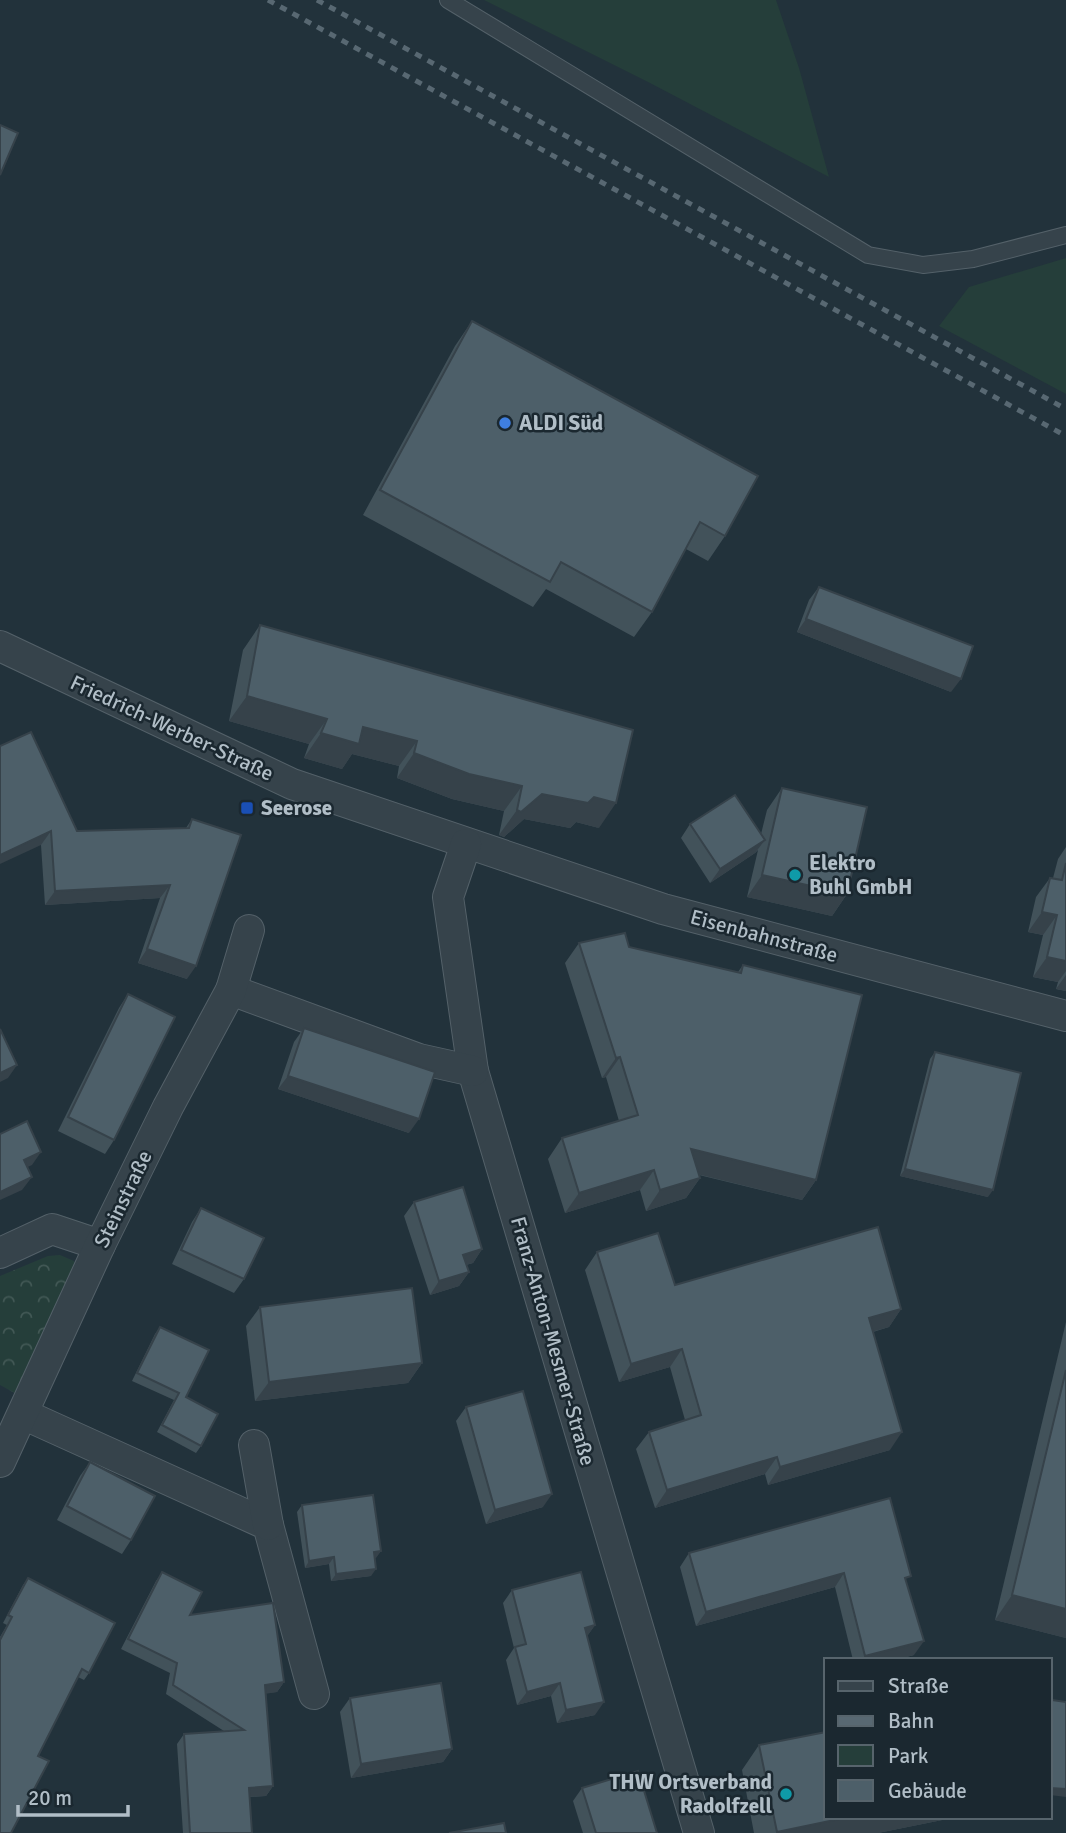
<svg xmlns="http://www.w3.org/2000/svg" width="1066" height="1833" viewBox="0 0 1066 1833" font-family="Signika,sans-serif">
	<defs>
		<pattern id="forest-crowns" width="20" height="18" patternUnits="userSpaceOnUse" patternTransform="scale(1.75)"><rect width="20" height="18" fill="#253e3a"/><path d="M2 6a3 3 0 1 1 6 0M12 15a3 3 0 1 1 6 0" fill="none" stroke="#425855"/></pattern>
	</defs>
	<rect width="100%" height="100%" fill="#22323b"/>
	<g fill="#253e3a">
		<polygon points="484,0 776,0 799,68 829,177 650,83"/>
		<polygon points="1066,258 1066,394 939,326 969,287"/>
	</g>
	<polygon fill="url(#forest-crowns)" points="60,1255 74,1261 78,1274 22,1397 0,1385 0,1276 48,1256"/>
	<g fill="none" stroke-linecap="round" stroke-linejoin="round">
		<defs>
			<polyline id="lane" points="448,0 868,255 923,265 973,259 1066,235"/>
			<g id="street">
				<polyline points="0,646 292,784 663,909 1066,1016"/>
				<polyline points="466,844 448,897 473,1071 699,1833"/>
				<polyline points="231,990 419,1059 473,1071"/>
				<polyline points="0,1253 52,1229 100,1245"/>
				<polyline points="23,1414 268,1525 314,1694"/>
				<polyline points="254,1445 268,1525"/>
				<polyline points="0,1462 100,1245 168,1107 231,990 249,930"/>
			</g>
		</defs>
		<use href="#lane" stroke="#546169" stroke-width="18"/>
		<use href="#street" stroke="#546169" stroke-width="32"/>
		<use href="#lane" stroke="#36434b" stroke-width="16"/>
		<use href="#street" stroke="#36434b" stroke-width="30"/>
		<g stroke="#586872" stroke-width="5" stroke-dasharray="7 7" stroke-linecap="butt">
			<polyline points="268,0 1066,436"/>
			<polyline points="317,0 1066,409"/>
		</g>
	</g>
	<g fill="#42525a">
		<polygon points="472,321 725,536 708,561 686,549 652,612 634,637 546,589 533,607 363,515 455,346"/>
		<polygon points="819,587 951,692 797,632 809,600"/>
		<polygon points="260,625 599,828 576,822 570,828 524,819 504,837 499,835 504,811 452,799 397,778 399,766 352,754 342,769 304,758 309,744 229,721 243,650"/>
		<polygon points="0,746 77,831 186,828 192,819 187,979 138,963 160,898 45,905 41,845"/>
		<polygon points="782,788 847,894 832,916 747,897 758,850 755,853 710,883 681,838 690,824 761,834 767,810"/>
		<polygon points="1066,847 1066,991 1056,989 1058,982 1033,977 1043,935 1028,932 1036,897 1050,878 1053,878 1058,859"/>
		<polygon points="579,943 629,947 738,972 743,965 816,1180 802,1200 699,1175 700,1178 686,1198 646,1211 640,1190 565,1213 548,1159 562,1138 619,1121 606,1077 602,1078 565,963"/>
		<polygon points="128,994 114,1140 105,1154 58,1131 119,1008"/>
		<polygon points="304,1028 409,1133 278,1089 294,1042"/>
		<polygon points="935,1052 988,1197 900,1176 930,1059"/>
		<polygon points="414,1202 482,1249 473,1263 466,1265 469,1272 459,1286 430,1295 404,1216"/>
		<polygon points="201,1208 244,1279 234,1293 172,1264 192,1222"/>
		<polygon points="597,1252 675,1285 901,1309 889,1327 873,1332 890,1450 768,1485 765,1474 655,1508 636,1449 649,1432 685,1420 670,1367 619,1382 585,1270"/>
		<polygon points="260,1307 422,1363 408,1383 255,1401 246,1326"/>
		<polygon points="1066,1322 1066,1638 995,1620"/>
		<polygon points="160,1327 186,1397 201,1446 196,1453 157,1432 174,1400 132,1381 155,1334"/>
		<polygon points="466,1407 543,1507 486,1524 456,1421"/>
		<polygon points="90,1462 131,1540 122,1554 57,1520 80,1476"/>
		<polygon points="890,1498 906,1583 914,1655 895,1660 853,1660 835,1587 696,1626 680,1567 689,1553"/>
		<polygon points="302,1505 381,1551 375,1558 371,1576 331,1581 329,1564 305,1568 297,1512"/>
		<polygon points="162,1572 190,1615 284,1682 277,1692 266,1693 273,1786 266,1796 249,1797 252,1833 183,1833 177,1744 184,1734 224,1731 166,1694 170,1673 121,1649 156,1581"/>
		<polygon points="28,1578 89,1673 84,1680 78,1677 0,1833 0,1637 7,1625 3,1623 23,1585"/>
		<polygon points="512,1590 595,1625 587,1636 595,1715 557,1723 551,1696 517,1705 506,1660 514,1648 503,1603"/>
		<polygon points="350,1698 452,1749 443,1762 351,1778 340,1712"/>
		<polygon points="759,1745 826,1817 957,1817 878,1833 754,1833 742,1770"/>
		<polygon points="582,1788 657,1833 583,1833 573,1801"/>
	</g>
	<g fill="#36424a">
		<polygon points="806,619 961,679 951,692 797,632"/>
		<polygon points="247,696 327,719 309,744 229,721"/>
		<polygon points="363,727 417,741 399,766 352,754 342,769 304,758 321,733"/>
		<polygon points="414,753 522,786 504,811 452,799 397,778"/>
		<polygon points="542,794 594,797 616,803 599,828 576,822 570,828 524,819 504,837 499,835 517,810"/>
		<polygon points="51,831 41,845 0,864 0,855"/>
		<polygon points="765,840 755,853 710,883 720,869"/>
		<polygon points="762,875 847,894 832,916 747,897"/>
		<polygon points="170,885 160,898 45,905 55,891"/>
		<polygon points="1042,912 1057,915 1043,935 1028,932"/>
		<polygon points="147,949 196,966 187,979 138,963"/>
		<polygon points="1047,957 1066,961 1066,971 1058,982 1033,977"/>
		<polygon points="1066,975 1066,991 1056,989"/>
		<polygon points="620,1057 606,1077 602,1078 616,1058"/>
		<polygon points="17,1065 8,1078 0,1082 0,1073"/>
		<polygon points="288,1076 419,1119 409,1133 278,1089"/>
		<polygon points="691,1149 816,1180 802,1200 677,1169"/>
		<polygon points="41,1152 32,1165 15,1173 24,1160"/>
		<polygon points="905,1169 993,1190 988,1197 900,1176"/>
		<polygon points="654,1170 640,1190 565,1213 579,1193"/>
		<polygon points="32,1177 22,1190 0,1200 0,1192"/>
		<polygon points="700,1178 686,1198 646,1211 660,1190"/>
		<polygon points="482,1249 473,1263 454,1268 463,1255"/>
		<polygon points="469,1272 459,1286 430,1295 439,1281"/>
		<polygon points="901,1309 889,1327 857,1336 869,1318"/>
		<polygon points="682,1349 670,1367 619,1382 631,1364"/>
		<polygon points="422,1363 408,1383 255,1401 269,1382"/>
		<polygon points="902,1432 890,1450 768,1485 780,1467"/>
		<polygon points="777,1457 765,1474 655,1508 667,1490"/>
		<polygon points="552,1494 543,1507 486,1524 495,1510"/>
		<polygon points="381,1551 376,1558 369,1559 374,1552"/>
		<polygon points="334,1557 329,1564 305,1568 309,1561"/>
		<polygon points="376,1569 371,1576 331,1581 336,1574"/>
		<polygon points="844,1573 835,1587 696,1626 706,1612"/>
		<polygon points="1012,1595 1066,1609 1066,1638 995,1620"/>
		<polygon points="595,1625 586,1638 585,1628"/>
		<polygon points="924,1641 914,1655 895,1660 863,1660 865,1656"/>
		<polygon points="284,1682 277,1692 258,1695 265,1685"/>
		<polygon points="560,1683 551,1696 517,1705 527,1692"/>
		<polygon points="604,1702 595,1715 557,1723 566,1710"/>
		<polygon points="452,1749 443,1762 351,1778 361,1764"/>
		<polygon points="273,1786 266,1796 242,1797 249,1788"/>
		<polygon points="1050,1788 1066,1789 1066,1797 1050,1795"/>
		<polygon points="849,1817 957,1817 878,1833 776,1833 777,1832"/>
	</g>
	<g fill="#4d5f69" stroke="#36424a" stroke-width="2">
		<polygon points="0,125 18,133 0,175"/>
		<polygon points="472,321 758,476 725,536 700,522 652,612 561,562 550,582 380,490"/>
		<polygon points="819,587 973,646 961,679 806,619"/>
		<polygon points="260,625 633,730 616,803 594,797 588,803 542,794 521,812 517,810 522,786 469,774 414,753 417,741 363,727 359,744 321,733 327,719 247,696"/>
		<polygon points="31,732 77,831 189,828 192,819 241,835 196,966 147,949 170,885 55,891 51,831 0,855 0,746"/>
		<polygon points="782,788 867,807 847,894 762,875"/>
		<polygon points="735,795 765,840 720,869 690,824"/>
		<polygon points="1066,863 1066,961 1047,957 1057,915 1042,912 1050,878 1062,880"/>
		<polygon points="625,933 629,947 741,973 743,965 862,995 816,1180 691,1149 700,1178 660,1190 654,1170 579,1193 562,1138 638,1115 620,1057 616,1058 579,943"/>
		<polygon points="128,994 175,1017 114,1140 68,1117"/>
		<polygon points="304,1028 435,1072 419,1119 288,1076"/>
		<polygon points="0,1029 17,1065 0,1073"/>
		<polygon points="935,1052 1021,1073 993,1190 905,1169"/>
		<polygon points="27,1121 41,1152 24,1160 32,1177 0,1192 0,1134"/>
		<polygon points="463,1187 482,1249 463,1255 469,1272 439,1281 414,1202"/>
		<polygon points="201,1208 264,1238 244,1279 181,1250"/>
		<polygon points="878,1227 901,1309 869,1318 902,1432 780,1467 777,1457 667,1490 649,1432 701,1415 682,1349 631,1364 597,1252 658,1233 675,1285"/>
		<polygon points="412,1288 422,1363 269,1382 260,1307"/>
		<polygon points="160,1327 209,1350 186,1397 218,1414 201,1446 162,1425 179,1393 137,1373"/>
		<polygon points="1066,1370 1066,1609 1012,1595"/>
		<polygon points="523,1391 552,1494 495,1510 466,1407"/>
		<polygon points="90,1462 155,1496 131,1540 67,1506"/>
		<polygon points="373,1495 381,1551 374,1552 376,1569 336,1574 334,1557 309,1561 302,1505"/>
		<polygon points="890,1498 911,1576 905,1578 924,1641 865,1656 844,1573 706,1612 689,1553"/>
		<polygon points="162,1572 202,1592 190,1615 273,1603 284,1682 265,1685 273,1786 249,1788 252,1833 190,1833 184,1734 244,1730 173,1685 177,1663 128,1639"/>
		<polygon points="581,1572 595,1625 585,1628 604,1702 566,1710 560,1683 527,1692 515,1647 526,1644 512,1590"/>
		<polygon points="28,1578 115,1623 89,1673 82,1669 38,1756 49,1761 11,1833 0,1833 0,1640 12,1617 8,1615"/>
		<polygon points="441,1683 452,1749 361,1764 350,1698"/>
		<polygon points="1052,1700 1066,1702 1066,1789 1050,1788 1050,1722"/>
		<polygon points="826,1732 826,1817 849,1817 777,1832 759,1745"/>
		<polygon points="638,1771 657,1833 596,1833 582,1788"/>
		<polygon points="504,1823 506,1833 449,1833"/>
	</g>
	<circle fill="#3f7fe0" stroke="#1b2830" stroke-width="2.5" cx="505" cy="423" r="7"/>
	<rect fill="#1a4fb4" stroke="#1b2830" stroke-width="2.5" x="240" y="801" width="14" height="14" rx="3.5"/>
	<g fill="#0f9aa8" stroke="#1b2830" stroke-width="2.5">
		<circle cx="795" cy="875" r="7"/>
		<circle cx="786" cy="1794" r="7"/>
	</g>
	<g text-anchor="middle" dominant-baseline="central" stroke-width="5" stroke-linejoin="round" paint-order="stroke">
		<g font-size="21" font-weight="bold" fill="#b1bec7" stroke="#1b2830" text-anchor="start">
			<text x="519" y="423">ALDI Süd</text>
			<text x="261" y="808">Seerose</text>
			<text x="809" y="863">Elektro<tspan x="809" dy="24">Buhl GmbH</tspan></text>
			<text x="772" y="1782" text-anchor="end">THW Ortsverband<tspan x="772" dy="24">Radolfzell</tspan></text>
		</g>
		<g font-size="21" fill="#b1bec7" stroke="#1b2830">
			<text transform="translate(172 728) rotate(25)">Friedrich-Werber-Straße</text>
			<text transform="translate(764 936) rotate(15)">Eisenbahnstraße</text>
			<text transform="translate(123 1199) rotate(-64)">Steinstraße</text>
			<text transform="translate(553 1341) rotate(74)">Franz-Anton-Mesmer-Straße</text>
		</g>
	</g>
	<rect x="824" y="1658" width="228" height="161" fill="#1b2830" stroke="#57646c" stroke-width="2"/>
	<rect x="838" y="1681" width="35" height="10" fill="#36434b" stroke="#57646c" stroke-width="2"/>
	<text x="888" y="1693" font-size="21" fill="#b1bec7">Straße</text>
	<rect x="838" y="1716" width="35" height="10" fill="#586872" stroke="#57646c" stroke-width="2"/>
	<text x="888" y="1728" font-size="21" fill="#b1bec7">Bahn</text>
	<rect x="838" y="1745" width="35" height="21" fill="#253e3a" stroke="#57646c" stroke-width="2"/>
	<text x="888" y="1763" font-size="21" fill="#b1bec7">Park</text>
	<rect x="838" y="1780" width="35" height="21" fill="#4d5f69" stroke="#57646c" stroke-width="2"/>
	<text x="888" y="1798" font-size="21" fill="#b1bec7">Gebäude</text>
	<path d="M18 1805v10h110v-10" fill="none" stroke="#b1bec7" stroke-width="3.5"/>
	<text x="28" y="1805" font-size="21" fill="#b1bec7" stroke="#1b2830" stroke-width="5" paint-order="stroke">20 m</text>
</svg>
